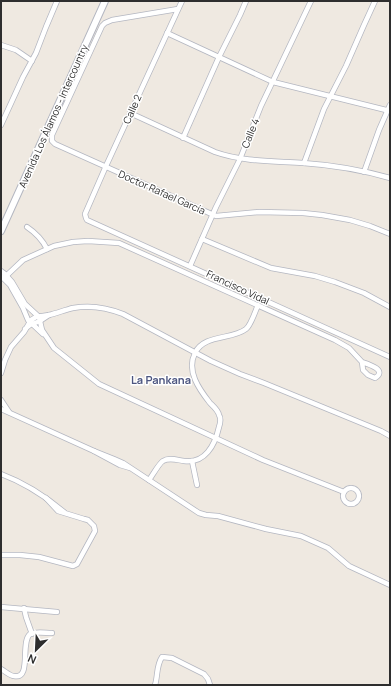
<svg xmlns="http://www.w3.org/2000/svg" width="391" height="686" viewBox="0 0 391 686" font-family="Manrope,sans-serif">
	<rect width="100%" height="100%" fill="#efe9e1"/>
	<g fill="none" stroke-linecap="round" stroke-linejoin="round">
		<defs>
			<g id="street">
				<polyline points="182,1 106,166 85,214 86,218 87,220 390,357"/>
				<polyline points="178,9 112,20 105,23 102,26 52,135 52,141 55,144 216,216 259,212 303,213 322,215 350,220 370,226 390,234"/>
				<polyline points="167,33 273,82 390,111"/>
				<polyline points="1,45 16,50 32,61"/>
				<path d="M130,113l85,39c28,10 59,9 88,11 29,2 59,7 87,15"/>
				<polyline points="1,125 23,77 36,53 46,27 57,1"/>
				<polyline points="183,138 219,57 240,15 246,1"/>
				<polyline points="304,163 324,109 346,66 364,25 375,1"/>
				<polyline points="364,172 379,130 390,105"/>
				<path d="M27,227c9,6 15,12 20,22"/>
				<polyline points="202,239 271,268 315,276 335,282 364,293 390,307"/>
				<polyline points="190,266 216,207 240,159 261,106 311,1"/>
				<polyline points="1,271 5,274 12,282 25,304 39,317 42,330 54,348 99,384 263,460 344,492"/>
				<polyline points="1,276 10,285 23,308 28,320 43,334"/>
				<path d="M4,278l19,-18 31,-14 19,-4 15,-1 31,2 216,97 14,8 13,14 1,8 5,5 7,3c13,-8 -7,-14 -13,-16"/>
				<path d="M49,315c8,-2 16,-5 24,-7 16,-3 35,0 50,6l88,47 29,13 24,9 117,48 9,5"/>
				<polyline points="1,373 5,360 11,347 24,332 31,320 36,317 49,315 40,321 30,325 25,329"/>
				<polyline points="1,400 9,412"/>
				<polyline points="1,409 94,451"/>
				<polyline points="192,461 197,485"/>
				<polyline points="130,468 120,465 94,451 114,459 123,463 199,513 206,515 218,516 266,529 301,536 328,548 349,566 390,585"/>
				<path d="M1,474c24,9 44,22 63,38"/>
				<path d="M149,480c3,-4 11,-18 14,-19 6,-4 14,-1 21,0 21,3 31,-16 35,-34 1,-3 2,-9 0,-12 -1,-5 -6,-9 -9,-12 -11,-14 -24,-32 -15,-50 9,-19 37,-13 51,-24 5,-4 9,-17 12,-24"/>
				<circle cx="351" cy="496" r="8"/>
				<polyline points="1,555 20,555 39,557 73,566 77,564 95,531 94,526 88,520 84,519 58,511 46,498"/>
				<polyline points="1,607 57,612"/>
				<polyline points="24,608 26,617 32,634"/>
				<path d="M1,669c4,2 9,7 13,7 18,4 6,-34 16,-42 6,-3 15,-1 22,-1"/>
				<path d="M155,685c3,-9 1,-19 7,-28l10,1 32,16 4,5 2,6"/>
			</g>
			<polyline id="secondary" points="1,231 105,1"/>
		</defs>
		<use href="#street" stroke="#b4b7c1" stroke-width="6"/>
		<use href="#secondary" stroke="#b4b7c1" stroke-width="8"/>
		<use href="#street" stroke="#fff" stroke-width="4.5"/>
		<use href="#secondary" stroke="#fff" stroke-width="6"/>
	</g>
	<g text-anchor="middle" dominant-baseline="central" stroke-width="3" stroke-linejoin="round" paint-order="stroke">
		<g font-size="10" fill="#2e2e2e" stroke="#fff">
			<text transform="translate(132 109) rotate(-66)">Calle 2</text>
			<text transform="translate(53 116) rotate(-66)">Avenida Los Álamos - Intercountry</text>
			<text transform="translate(250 133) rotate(-68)">Calle 4</text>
			<text transform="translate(162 192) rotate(24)">Doctor Rafael García</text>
			<text transform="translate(238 287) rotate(25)">Francisco Vidal</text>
		</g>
		<g font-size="11" font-weight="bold" fill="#4d5680" stroke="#fff">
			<text x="161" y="379">La Pankana</text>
		</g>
	</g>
	<rect width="391" height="686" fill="none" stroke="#2e2e2e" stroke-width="4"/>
	<g transform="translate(36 650) rotate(204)" stroke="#ffffff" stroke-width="3" paint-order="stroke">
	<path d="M0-3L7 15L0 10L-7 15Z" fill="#2e2e2e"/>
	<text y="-6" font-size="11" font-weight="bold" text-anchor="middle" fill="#2e2e2e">N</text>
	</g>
</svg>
